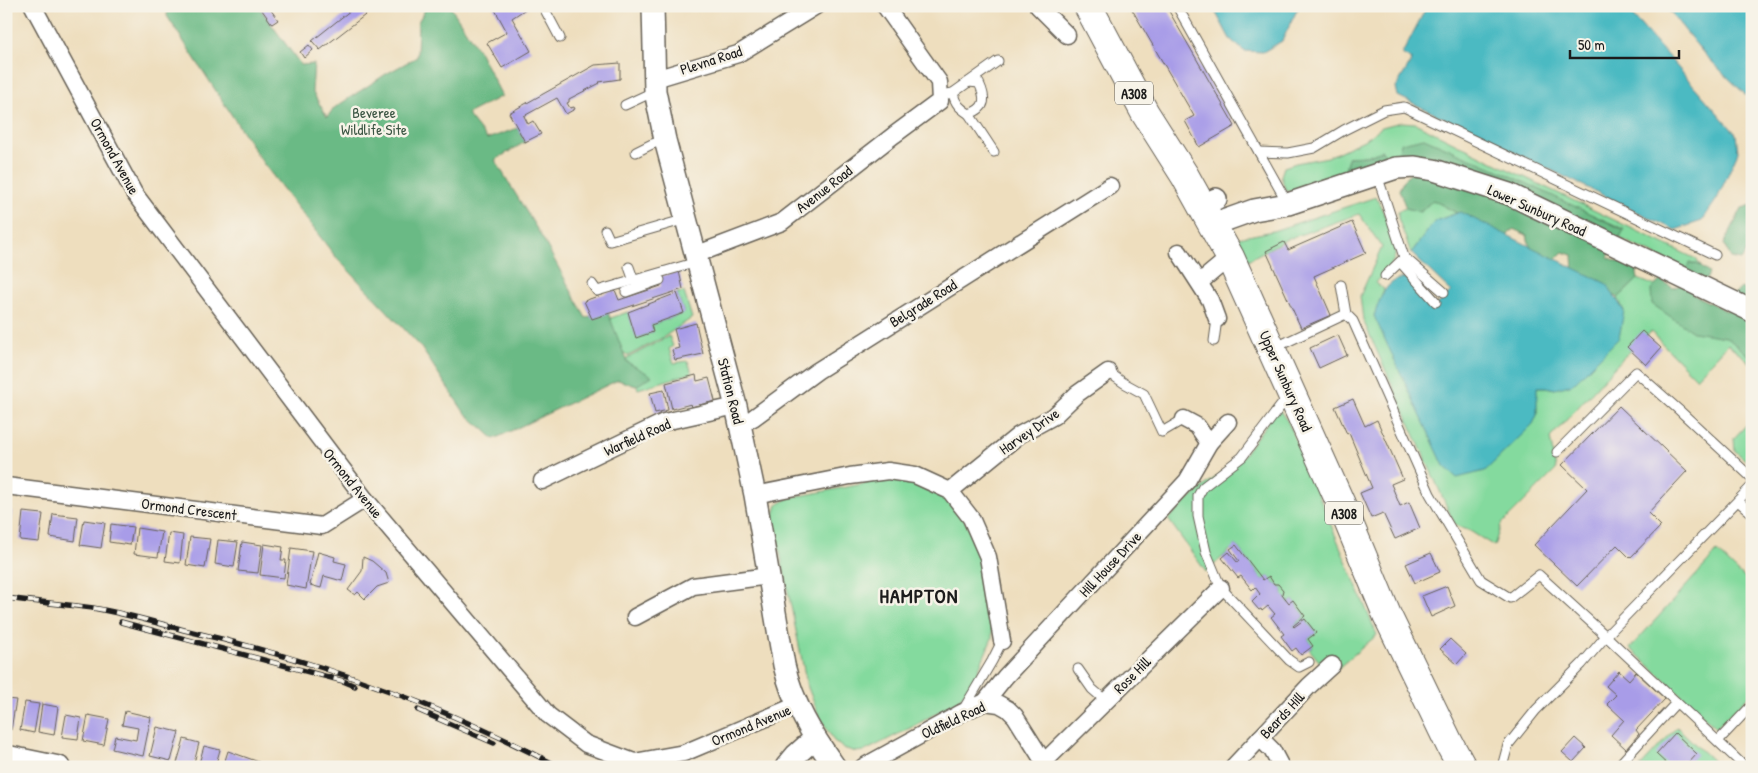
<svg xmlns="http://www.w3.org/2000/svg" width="1758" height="773" viewBox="0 0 1758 773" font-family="'Patrick Hand',sans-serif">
	<rect width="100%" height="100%" fill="#f7f3e8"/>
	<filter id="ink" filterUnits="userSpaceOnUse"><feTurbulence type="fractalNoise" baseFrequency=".02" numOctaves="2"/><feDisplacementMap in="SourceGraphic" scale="10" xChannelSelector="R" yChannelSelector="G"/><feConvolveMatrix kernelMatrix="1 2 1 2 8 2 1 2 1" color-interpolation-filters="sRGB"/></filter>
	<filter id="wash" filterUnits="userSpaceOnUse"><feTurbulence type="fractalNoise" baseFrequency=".0096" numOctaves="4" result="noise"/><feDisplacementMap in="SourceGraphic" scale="20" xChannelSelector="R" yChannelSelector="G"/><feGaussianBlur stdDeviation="1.12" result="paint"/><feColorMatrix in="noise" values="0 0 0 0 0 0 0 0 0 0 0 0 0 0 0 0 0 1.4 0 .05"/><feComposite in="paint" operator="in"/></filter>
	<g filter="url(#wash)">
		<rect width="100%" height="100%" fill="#eedebe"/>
		<g fill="#84da9e" stroke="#507b5d">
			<polygon points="1401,122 1415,123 1497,164 1696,259 1702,268 1697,264 1687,270 1619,238 1624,229 1575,207 1401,143 1398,155 1386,162 1382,150 1366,156 1349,157 1346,165 1345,174 1294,193 1285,189 1281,176 1284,167 1296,163 1328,157 1364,140 1382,127"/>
			<path d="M1376,197c7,15 26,48 17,64 -4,8 -12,15 -17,22l8,6 -10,27 163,99 -1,-28h10l9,2 69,-78 -6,-13 20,-19 20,8 94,54v23l-24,-20 -32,34 -45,-46 -28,26 -73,80 6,32 -55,55 -7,21 -24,-15 -15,-6 -92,-205 -3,-24 22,-49 -23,-33 -74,26 -37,20 -10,-22 35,-7z"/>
			<polygon points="1433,200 1457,213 1435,221 1411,253 1398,218 1398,211 1406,208 1420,212"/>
			<polygon points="684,292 692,318 662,338 628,356 618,348 608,319 628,312 637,338 653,332 651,325 684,313 677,293"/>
			<polygon points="669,336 673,346 669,349 674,363 688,361 692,373 638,389 626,359"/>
			<polygon points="1278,408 1288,422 1377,635 1337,669 1327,671 1309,649 1313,646 1308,639 1316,633 1305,619 1294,627 1293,626 1305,616 1293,600 1289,603 1282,594 1283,590 1278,584 1274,584 1269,576 1263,580 1236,545 1206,572 1168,519 1203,487 1242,457"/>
			<polygon points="1752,419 1752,460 1749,463 1735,451 1734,438"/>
			<polygon points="868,478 914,479 955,503 982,552 992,604 992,638 974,680 960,699 916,725 865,751 856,752 843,748 834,741 819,716 807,685 773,518 777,505 789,498 868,483"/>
			<polygon points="1717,552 1752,585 1752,693 1716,728 1630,648"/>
			<polygon points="1677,727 1719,767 1640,767"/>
		</g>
		<g fill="#6bba85" stroke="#446b50">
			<polygon points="168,6 258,6 301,65 314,64 312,91 327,117 334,108 386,74 417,57 418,22 427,6 450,6 479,51 502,96 467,114 487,139 518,128 525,142 495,160 543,239 586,318 607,310 627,362 652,376 636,386 618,380 494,439 464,412 420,346 335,256 263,163 167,16"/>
			<polygon points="1424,138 1507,174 1624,230 1608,257 1636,269 1638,279 1618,298 1607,287 1574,272 1573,255 1563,252 1553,261 1531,252 1527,235 1513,229 1506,237 1490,231 1433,200 1420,212 1406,208 1399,190 1404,179 1412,173 1409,163 1398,155 1401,143"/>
			<polygon points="1382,150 1387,158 1385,165 1345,174 1346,165 1349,157 1366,156"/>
			<polygon points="1752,205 1752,243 1741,260 1731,258 1724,244 1742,208"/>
			<polygon points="1689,263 1697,264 1709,273 1705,283 1693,289 1692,294 1727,311 1731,297 1741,288 1752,292 1752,358 1726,337 1693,332 1652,304 1651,289 1661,280 1673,288 1680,285"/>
		</g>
		<g fill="#4cbac2" stroke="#346b6f">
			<polygon points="1219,6 1299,6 1282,41 1263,52 1244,51 1230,39 1216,13"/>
			<polygon points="1427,6 1624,6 1736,134 1738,152 1717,199 1702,221 1675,230 1398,96 1396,87 1412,60 1402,54"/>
			<polygon points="1665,6 1752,6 1752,101 1705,55"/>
			<path d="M1460,212l147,72 17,27 -5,27 -46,46 -18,5 -9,-2h-9v28l-4,9 -48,47 -28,7 -13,-12 -70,-150c6,-17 11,-37 32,-38l30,28 15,-15 -40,-38 24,-32z"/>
		</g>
		<g id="blocks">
			<g fill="#a89ce8">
				<polygon points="259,6 268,6 278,20 272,24"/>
				<polygon points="356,6 364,6 369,12 320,50 312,41"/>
				<polygon points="493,6 530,6 512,18 531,51 502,68 487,43 507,32"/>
				<polygon points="1130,6 1166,6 1235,126 1199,147 1185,121 1194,116"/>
				<polygon points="309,45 313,50 304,58 300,52"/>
				<polygon points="620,63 620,79 599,82 600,83 569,99 569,102 567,103 570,108 574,107 575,109 566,114 557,98 524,116 528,124 533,121 541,134 525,142 509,113 595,65"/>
				<polygon points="1352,222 1366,253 1314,276 1331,315 1301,328 1266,251 1284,242 1288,250"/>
				<polygon points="679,271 683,289 592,319 584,301 615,290 619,300 661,286 659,277"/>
				<polygon points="677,293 684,313 651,325 653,332 636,338 628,312"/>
				<polygon points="696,323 703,354 675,360 672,350 679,348 674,329"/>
				<polygon points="1642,331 1661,348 1646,365 1627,347"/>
				<polygon points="1338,335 1347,355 1319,368 1310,348"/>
				<polygon points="696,375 697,381 709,378 715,401 692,407 691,404 672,409 666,383"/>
				<polygon points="664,390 668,410 655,413 650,393"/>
				<polygon points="1353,399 1365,426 1377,420 1403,479 1391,484 1400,506 1409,502 1420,528 1395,539 1383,513 1371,518 1360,493 1372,488 1349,433 1347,434 1335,407"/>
				<polygon points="1619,406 1687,471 1648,513 1661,526 1630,558 1617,545 1577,586 1534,545 1587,489 1562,465"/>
				<polygon points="6,510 12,511 7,548 6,548"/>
				<polygon points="23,512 43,514 39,542 20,540"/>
				<polygon points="53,514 78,517 75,541 50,537"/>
				<polygon points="84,520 105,523 101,548 80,545"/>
				<polygon points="111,524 133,527 130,545 109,542"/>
				<polygon points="137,528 162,532 158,557 134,554"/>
				<polygon points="169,533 183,535 180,563 165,561"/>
				<polygon points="190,537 210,539 205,568 186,565"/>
				<polygon points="218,540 238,542 234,567 215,564"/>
				<polygon points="242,542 262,545 258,573 238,571"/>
				<polygon points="264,544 283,547 281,560 286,560 284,578 260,575"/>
				<polygon points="1236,545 1263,580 1269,576 1274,584 1278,584 1283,590 1282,594 1289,603 1293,600 1305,616 1293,626 1294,627 1305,619 1316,633 1308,639 1313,646 1301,655 1296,648 1292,651 1281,636 1284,634 1271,617 1275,614 1268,606 1262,611 1261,609 1259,610 1252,602 1260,594 1255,587 1252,590 1241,576 1238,578 1222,558 1229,552 1237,562 1239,561 1230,549"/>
				<polygon points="291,548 312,551 306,589 286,585"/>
				<polygon points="318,552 335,557 334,561 346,564 342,581 324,576 321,588 310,585"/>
				<polygon points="1431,553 1440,572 1415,583 1406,564"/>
				<polygon points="363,557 372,561 386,573 389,583 377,587 365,599 358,592 355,595 348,590 362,571"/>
				<polygon points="1447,586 1455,606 1431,617 1422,596"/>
				<polygon points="1450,639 1466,654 1457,664 1440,649"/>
				<polygon points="1619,671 1629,680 1636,672 1665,699 1636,730 1639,734 1626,749 1611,735 1624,720 1607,704 1616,695 1606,686"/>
				<polygon points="6,699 16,700 11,730 6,729"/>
				<polygon points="25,702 39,704 34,733 20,730"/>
				<polygon points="42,704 58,707 54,735 38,732"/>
				<polygon points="125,711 151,717 143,756 112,749 115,736 136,740 138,728 122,725"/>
				<polygon points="66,715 81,718 78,739 62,737"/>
				<polygon points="88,715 109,719 104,745 83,741"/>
				<polygon points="157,727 179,732 171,761 150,756"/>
				<polygon points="1675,733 1697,754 1685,767 1670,767 1656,754"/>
				<polygon points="1575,738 1586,748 1573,762 1562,752"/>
				<polygon points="184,739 199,743 193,767 177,763"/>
				<polygon points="204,746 220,750 215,767 198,767"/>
				<polygon points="228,751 259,762 257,767 223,767"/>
			</g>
		</g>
	</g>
	<g filter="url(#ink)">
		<use href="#blocks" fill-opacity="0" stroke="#666055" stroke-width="1"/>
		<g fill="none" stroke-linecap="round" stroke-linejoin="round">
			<defs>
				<g id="service">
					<polyline points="543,6 560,38"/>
					<polyline points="1177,6 1288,204"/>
					<path d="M953,93c2,11 7,15 16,21 18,-6 17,-16 10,-31l-10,-1"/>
					<polyline points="947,94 953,93 998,61"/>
					<polyline points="625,105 655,91"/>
					<polyline points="969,114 994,152"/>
					<polyline points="636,152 652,144 665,140"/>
					<polyline points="1259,152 1288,153 1314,148 1344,130 1384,110 1404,107 1715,255"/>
					<polyline points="1377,175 1404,257 1444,292"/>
					<polyline points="605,230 610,241 686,219"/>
					<polyline points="1400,262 1436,302"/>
					<polyline points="629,267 634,281"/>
					<polyline points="1385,276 1404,258"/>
					<polyline points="592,284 597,291 697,262"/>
					<polyline points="1341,285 1346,314 1353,321 1430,494 1481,580 1510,598 1539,575 1606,636 1752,486"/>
					<polyline points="626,292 660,280"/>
					<polyline points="1214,341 1217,319"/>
					<polyline points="1274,348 1346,314"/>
					<polyline points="1108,372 1124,383 1144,394 1162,432 1184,419"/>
					<polyline points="1289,395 1242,457 1203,487 1198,496 1198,516 1206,552 1221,588 1289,660 1299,667 1309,662"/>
					<polyline points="1557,452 1636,372 1680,411 1752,478"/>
					<polyline points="1738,501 1752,513"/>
					<polyline points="1078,669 1092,689 1106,701"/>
					<polyline points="963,710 992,661 1002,641"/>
					<polyline points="1718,741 1752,705"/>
					<polyline points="1502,767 1508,745 1536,710 1582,664 1606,636 1745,767"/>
					<polyline points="1617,767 1676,703"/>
				</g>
				<g id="minor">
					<polyline points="33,6 134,193 365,499 548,715 586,744 634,762 684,753 797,705"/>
					<polyline points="1038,6 1067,35"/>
					<polyline points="655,79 738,54 816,6"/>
					<polyline points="1179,252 1210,300 1217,319"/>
					<polyline points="695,255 782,222 894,135 940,101 939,82 885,6"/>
					<polyline points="1200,282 1230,257"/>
					<polyline points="1184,419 1197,426 1209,443"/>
					<polyline points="740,425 753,418 817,371 1110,186"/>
					<polyline points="542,481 664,422 736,406"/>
					<polyline points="6,486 322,526 365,499"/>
					<polyline points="950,491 1019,435 1054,416 1077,394 1108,372"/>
					<polyline points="755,495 850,476 888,471 915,475 950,491 971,518 988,557 1002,641"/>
					<polyline points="635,617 693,586 769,576"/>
					<polyline points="985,702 1005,677 1187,481 1209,443 1228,422"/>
					<polyline points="1260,738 1272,750 1281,767"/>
					<polyline points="1044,762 1221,588"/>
					<polyline points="863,767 961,713 985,702 999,704 1008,709 1015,716 1047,767"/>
					<polyline points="1233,767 1309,686 1332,665"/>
				</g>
				<g id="tertiary">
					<path d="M653,6l2,85 10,49 71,266 19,89 29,170c9,39 28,70 51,102"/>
					<path d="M1216,199c-13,5 -8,16 -4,26l42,-15 34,-6 108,-36 19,-1 19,3 75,24 243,117"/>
					<polyline points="6,756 59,767"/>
					<polyline points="786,767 796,755 815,738"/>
				</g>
				<polyline id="trunk" points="1088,6 1145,113 1185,176 1230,257 1341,504 1387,615 1450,745 1462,767"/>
			</defs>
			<use href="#service" stroke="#666055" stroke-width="11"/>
			<use href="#minor" stroke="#666055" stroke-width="19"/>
			<use href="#tertiary" stroke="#666055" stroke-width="24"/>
			<use href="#trunk" stroke="#666055" stroke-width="30"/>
			<use href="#service" stroke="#fff" stroke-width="9"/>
			<use href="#minor" stroke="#fff" stroke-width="16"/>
			<use href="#tertiary" stroke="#fff" stroke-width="21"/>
			<use href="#trunk" stroke="#fff" stroke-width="28"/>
			<defs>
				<g id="rail">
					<path d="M6,598c29,4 58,6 87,10 30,5 61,14 91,22 130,30 257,74 375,137"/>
					<polyline points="121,622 343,681 355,686"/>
					<polyline points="418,710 494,743"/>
				</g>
			</defs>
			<use href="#rail" stroke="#1c1c1c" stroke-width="5.5"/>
			<use href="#rail" stroke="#f7f3e8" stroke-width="4" stroke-dasharray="11" stroke-linecap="butt"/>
		</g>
	</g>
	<g text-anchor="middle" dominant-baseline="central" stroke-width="5" stroke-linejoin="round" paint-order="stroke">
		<g fill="#f7f3e8" stroke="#5e5c59" stroke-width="1">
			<rect x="1115" y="81.5" width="38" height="23" rx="4"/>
			<rect x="1325" y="501.5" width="38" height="23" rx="4"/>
		</g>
		<g font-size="14" font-weight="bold" fill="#1c1c1c">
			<text x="1134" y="93">A308</text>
			<text x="1344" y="513">A308</text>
		</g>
		<g font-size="15" fill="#1c1c1c" stroke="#f7f3e8">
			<text transform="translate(711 60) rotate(-18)">Plevna Road</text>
			<text transform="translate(115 156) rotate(61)">Ormond Avenue</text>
			<text transform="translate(824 189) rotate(-38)">Avenue Road</text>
			<text transform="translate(1537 210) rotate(24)">Lower Sunbury Road</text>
			<text transform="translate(923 303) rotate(-32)">Belgrade Road</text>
			<text transform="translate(1286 381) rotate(66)">Upper Sunbury Road</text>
			<text transform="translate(731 391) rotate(76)">Station Road</text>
			<text transform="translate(1029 431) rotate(-35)">Harvey Drive</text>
			<text transform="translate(637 437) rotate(-24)">Warfield Road</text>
			<text transform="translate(353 483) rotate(51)">Ormond Avenue</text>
			<text transform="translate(189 509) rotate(7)">Ormond Crescent</text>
			<text transform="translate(1110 564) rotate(-47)">Hill House Drive</text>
			<text transform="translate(1132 675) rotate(-45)">Rose Hill</text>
			<text transform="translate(1282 715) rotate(-47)">Beards Hill</text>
			<text transform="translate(953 720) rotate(-25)">Oldfield Road</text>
			<text transform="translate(751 725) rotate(-23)">Ormond Avenue</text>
		</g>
		<g font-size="15" fill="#3b5543" stroke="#f7f3e8">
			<text x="374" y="112">Beveree<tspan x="374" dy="17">Wildlife Site</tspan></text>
		</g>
		<g font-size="20" font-weight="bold" letter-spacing="1" fill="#1c1c1c" stroke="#f7f3e8">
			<text x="919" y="595">HAMPTON</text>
		</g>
	</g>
	<rect width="1758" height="773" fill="none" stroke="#f7f3e8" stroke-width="25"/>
	<path d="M1570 50v8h109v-8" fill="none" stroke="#1c1c1c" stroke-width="2.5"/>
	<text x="1578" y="50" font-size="15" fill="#1c1c1c" stroke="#f7f3e8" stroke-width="4" paint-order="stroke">50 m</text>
</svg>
